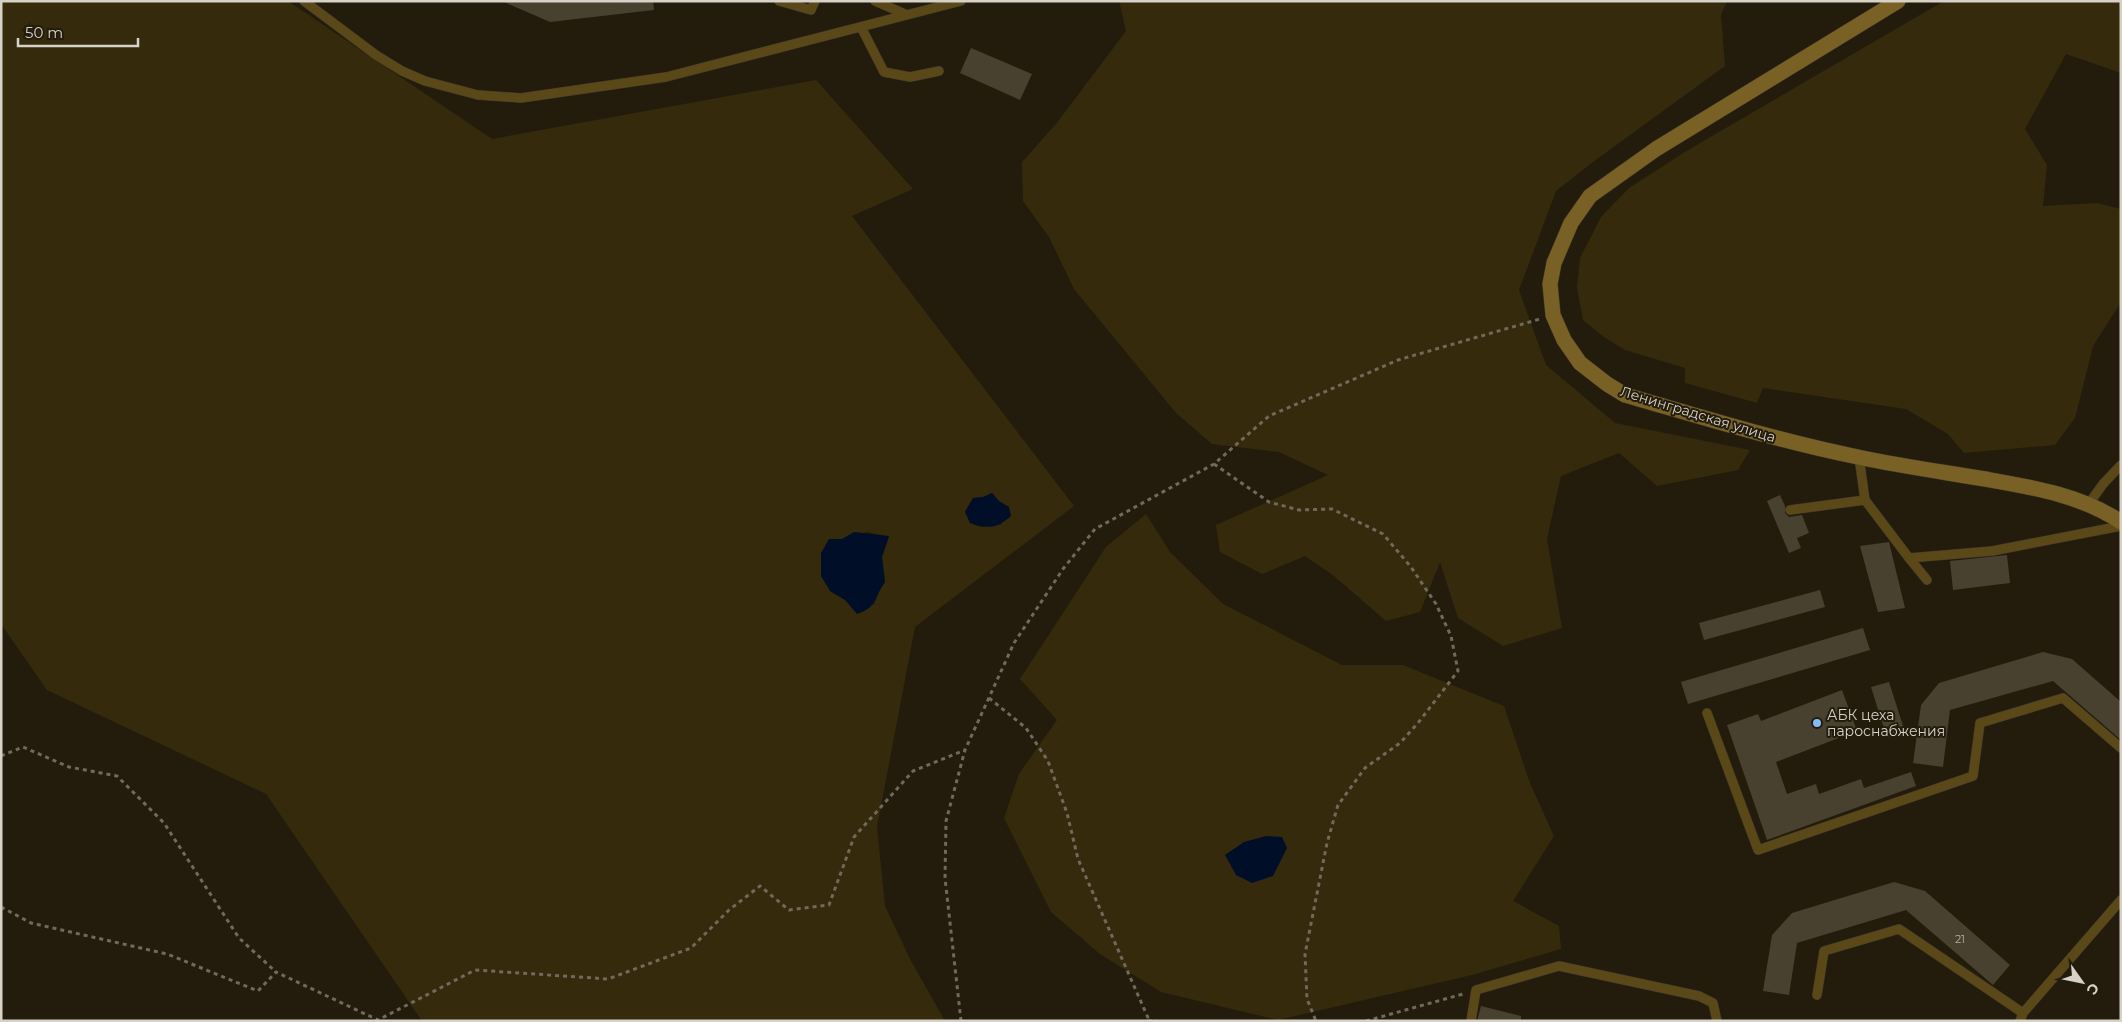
<svg xmlns="http://www.w3.org/2000/svg" width="2122" height="1022" viewBox="0 0 2122 1022" font-family="Montserrat,sans-serif">
	<rect width="100%" height="100%" fill="#231c0c"/>
	<g fill="#362a0c" fill-rule="evenodd">
		<path d="M1,1h287l204,138 324,-59 97,109 -61,27 222,290 -159,121 -38,200 8,79 25,53 35,62h-523l-156,-227 -219,-104 -46,-66zM992,493l7,8 10,6 -8,18 -20,2 -11,-4 -5,-12 8,-13 10,-1zM867,532l22,5 -7,20 3,25 -6,9 -5,14 -29,-5 -15,-9 -1,-52h13z"/>
		<polygon points="1119,1 1727,1 1721,15 1725,66 1597,159 1556,191 1519,290 1546,365 1615,423 1750,450 1738,470 1657,486 1619,453 1561,476 1547,539 1562,628 1503,646 1458,618 1440,562 1420,612 1386,621 1334,576 1305,556 1262,574 1220,552 1216,525 1328,475 1279,452 1212,444 1176,413 1074,289 1049,237 1023,201 1022,162 1056,124 1126,31"/>
		<polygon points="1944,1 2121,1 2121,73 2066,54 2025,129 2047,165 2043,206 2097,203 2121,209 2121,302 2093,346 2075,418 2055,445 1964,453 1948,434 1906,409 1763,388 1757,403 1685,383 1685,368 1625,350 1604,337 1583,320 1577,288 1580,258 1601,217 1629,188 1688,150"/>
		<polygon points="1146,514 1170,552 1223,604 1342,665 1403,665 1504,706 1530,783 1554,836 1513,901 1559,926 1561,949 1472,975 1278,1020 1161,992 1100,954 1051,912 1004,818 1019,774 1057,720 1020,679 1106,547"/>
	</g>
	<g fill="#000f27">
		<path d="M992,493l7,8 10,6 2,9c-15,13 -24,13 -41,7l-5,-11 8,-14 10,-1z"/>
		<path d="M854,532l35,4 -7,21 3,25c-11,15 -7,25 -28,32l-12,-14 -15,-9 -9,-15v-23l8,-14h13z"/>
		<polygon points="1266,836 1282,837 1287,848 1273,876 1252,883 1236,875 1225,855 1244,842"/>
	</g>
	<g fill="#49412f">
		<polygon points="502,1 653,1 654,10 550,22"/>
		<polygon points="971,48 1032,74 1020,100 960,73"/>
		<polygon points="1780,495 1785,506 1785,513 1789,517 1802,515 1809,533 1797,538 1801,548 1789,553 1767,501"/>
		<polygon points="1889,542 1905,608 1878,612 1860,546"/>
		<polygon points="2007,555 2010,583 1953,590 1950,561"/>
		<polygon points="1820,590 1825,607 1704,640 1699,623"/>
		<polygon points="1863,628 1870,650 1688,704 1681,682"/>
		<polygon points="2043,652 2072,659 2121,702 2121,740 2053,681 1950,710 1943,767 1913,763 1921,705 1939,683"/>
		<polygon points="1889,682 1905,732 1887,738 1871,687"/>
		<polygon points="1842,690 1857,731 1776,762 1787,794 1816,784 1819,794 1861,779 1864,788 1911,772 1916,786 1767,840 1727,725 1758,714 1761,721"/>
		<polygon points="1894,882 1925,891 2010,965 1993,985 1906,910 1797,943 1789,995 1763,991 1772,935 1792,913"/>
		<polygon points="1481,1006 1521,1016 1521,1021 1477,1021"/>
	</g>
	<g fill="none" stroke-linecap="round" stroke-linejoin="round">
		<defs>
			<g id="lane">
				<polyline points="304,1 376,55 402,71 425,81 478,95 521,98 666,77 961,1"/>
				<polyline points="779,1 811,10 815,1"/>
				<polyline points="875,1 905,14"/>
				<polyline points="861,27 884,72 910,77 939,71"/>
				<polyline points="1859,457 1865,500"/>
				<polyline points="2088,505 2103,484 2121,465"/>
				<polyline points="1790,510 1865,500 1909,558 1992,551 2121,526"/>
				<polyline points="1909,558 1927,580"/>
				<polyline points="1707,713 1758,850 1973,776 1980,723 2063,698 2121,748"/>
				<polyline points="1817,995 1824,951 1899,929 2023,1013"/>
				<polyline points="1471,1021 1476,990 1559,966 1699,996 1713,1003 1717,1021"/>
				<polyline points="2020,1021 2023,1013 2121,900"/>
			</g>
			<path id="secondary" d="M1898,1l-242,148 -66,47 -19,27 -17,40 -4,21 3,31 11,25 16,23 27,21 18,11c77,22 154,46 233,62 42,9 85,15 127,22 46,8 96,16 136,43"/>
		</defs>
		<use href="#lane" stroke="#40392a" stroke-width="10"/>
		<use href="#secondary" stroke="#40392a" stroke-width="16"/>
		<g stroke="#706a5d" stroke-width="3" stroke-dasharray="4 4" stroke-linecap="butt">
			<polyline points="1214,464 1269,502 1299,510 1332,509 1383,534 1411,567 1436,604 1451,636 1458,671 1418,723 1400,743 1365,768 1338,805 1327,843 1305,954 1307,999 1316,1021"/>
			<polyline points="989,698 1026,728 1048,761 1067,813 1078,859 1149,1020"/>
			<polyline points="1,756 23,747 69,767 117,776 164,823 239,938 276,972"/>
			<polyline points="1,907 31,923 167,954 258,991 276,972 378,1020 475,970 608,979 691,948 729,910 760,886 789,910 829,905 854,837 913,771 965,750"/>
			<polyline points="961,1021 945,878 946,821 965,750 1014,643 1063,569 1095,529 1214,464 1269,416 1398,360 1540,319"/>
			<polyline points="1148,1021 1157,1021"/>
			<polyline points="1366,1021 1463,994"/>
		</g>
		<use href="#lane" stroke="#5b4818" stroke-width="9"/>
		<use href="#secondary" stroke="#796024" stroke-width="15"/>
	</g>
	<circle fill="#86bbfb" stroke="#231c0c" stroke-width="2" cx="1817" cy="723" r="5"/>
	<g text-anchor="middle" dominant-baseline="central" stroke-width="4" stroke-linejoin="round" paint-order="stroke">
		<g font-size="11" fill="#b4aea2">
			<text x="1960" y="939">21</text>
		</g>
		<g font-size="14" fill="#d7d2c8" stroke="#231c0c">
			<text transform="translate(1698 414) rotate(17)">Ленинградская улица</text>
		</g>
		<g font-size="14" fill="#d7d2c8" stroke="#231c0c" text-anchor="start">
			<text x="1827" y="715">АБК цеха<tspan x="1827" dy="16">пароснабжения</tspan></text>
		</g>
	</g>
	<rect width="2122" height="1022" fill="none" stroke="#d7d2c8" stroke-width="5"/>
	<g transform="translate(2082 982) rotate(123)" stroke="#231c0c" stroke-width="4" paint-order="stroke">
	<path d="M0-4L9 19L0 12L-9 19Z" fill="#d7d2c8"/>
	<text y="-8" font-size="14" font-weight="bold" text-anchor="middle" fill="#d7d2c8">С</text>
	</g>
	<path d="M18 38v8h120v-8" fill="none" stroke="#d7d2c8" stroke-width="2.5"/>
	<text x="25" y="38" font-size="15" fill="#d7d2c8" stroke="#231c0c" stroke-width="4" paint-order="stroke">50 m</text>
</svg>
